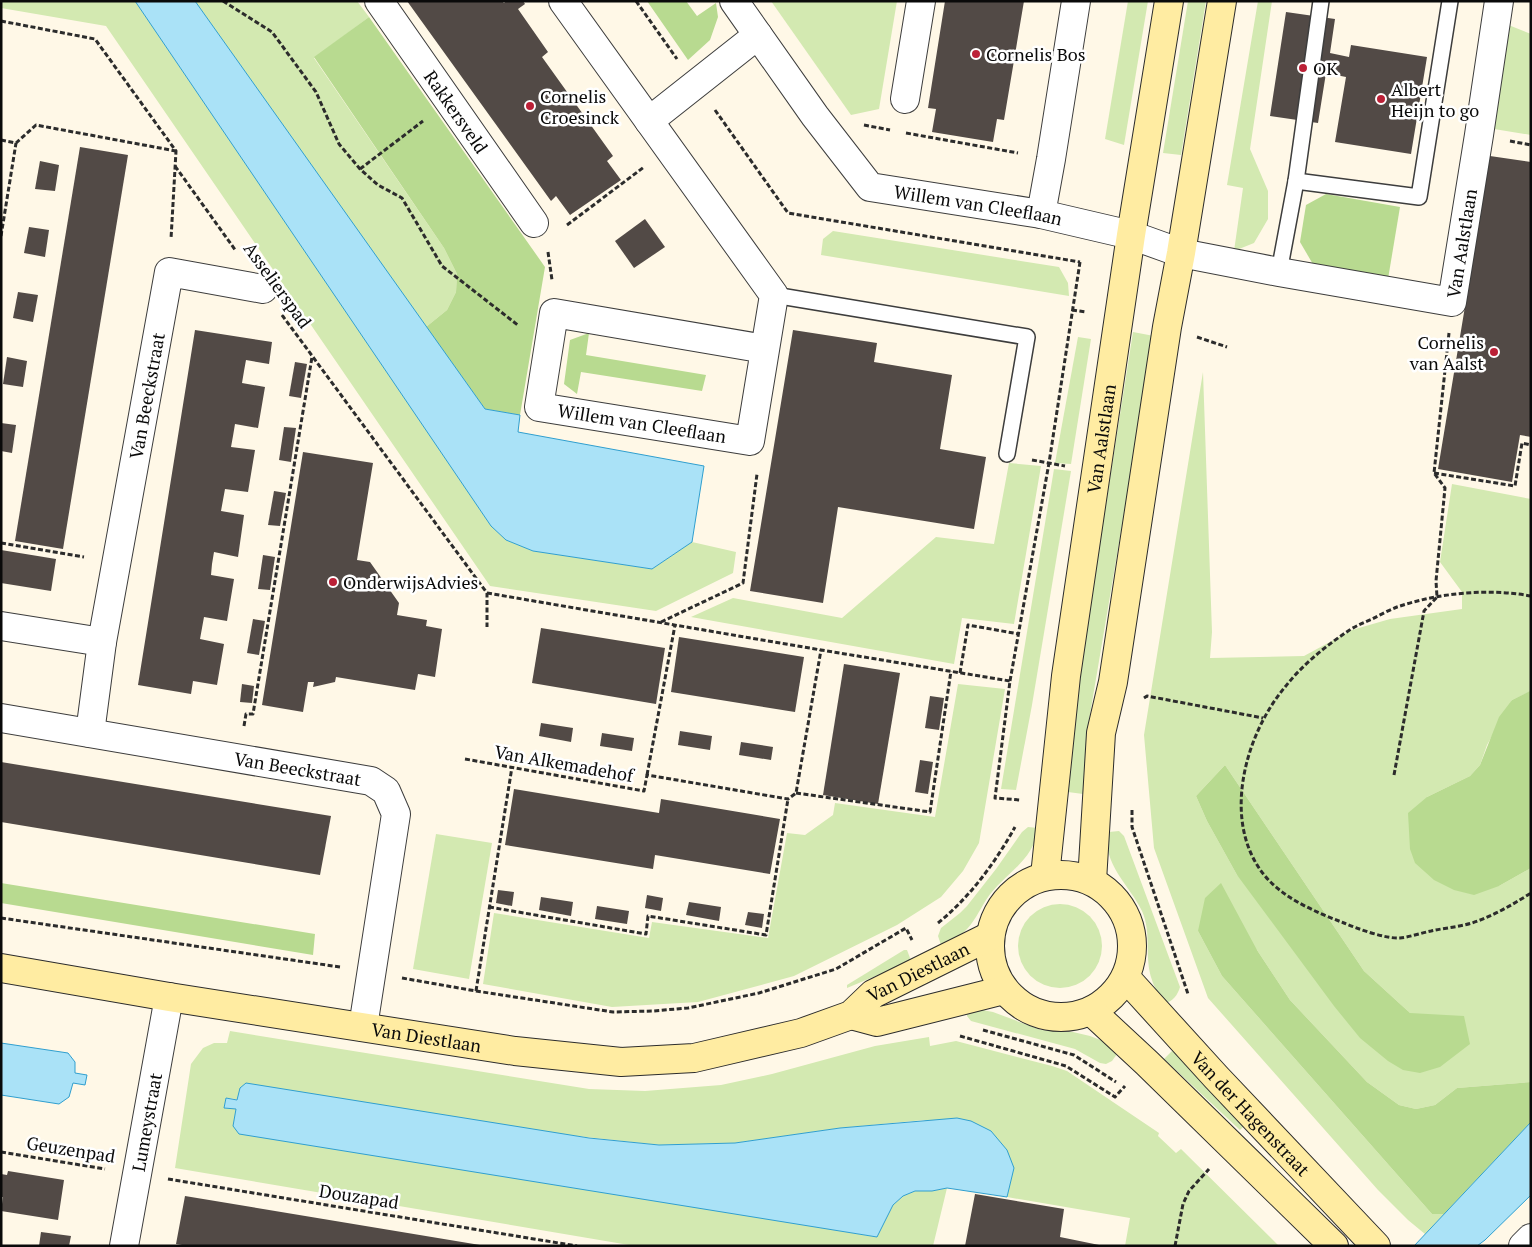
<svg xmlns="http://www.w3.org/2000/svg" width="1532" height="1247" viewBox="0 0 1532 1247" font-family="'PT Serif',serif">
	<rect width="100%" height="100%" fill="#fff8e7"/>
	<g fill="#d3e9b1" fill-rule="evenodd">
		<polygon points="1,1 135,1 491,526 506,540 533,551 652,569 692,542 736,552 733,573 656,611 490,586 106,26 1,8"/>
		<polygon points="195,1 357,1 369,17 314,58 444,248 457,274 456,292 447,310 426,327"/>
		<polygon points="771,1 897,1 879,109 851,115"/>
		<polygon points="1128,1 1148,1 1124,145 1105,139"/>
		<polygon points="1188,1 1206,1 1181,155 1163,153"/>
		<polygon points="1258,1 1272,1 1250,149 1268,191 1268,219 1254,243 1234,251 1243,188 1227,185"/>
		<polygon points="1506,24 1531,34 1531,135 1494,129"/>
		<polygon points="833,231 1059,267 1068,283 1069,296 821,255 823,239"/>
		<polygon points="1133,332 1154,336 1088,726 1084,792 1083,794 1068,792 1066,791 1075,701"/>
		<polygon points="1078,337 1091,339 1071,464 1055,463"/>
		<path d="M1203,372l9,260 -2,26 94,-2 48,-26 38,-11 72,-10v-17l-22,-30 12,-78 79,15v192l-19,9 -25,45 -7,20 -10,11 -43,21 72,89 32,-18v214l-74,6 -22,17 -19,4 -17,-4 -32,-23 -77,-82 -33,-50 -59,-19 24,45 210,238h12l-19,20 -17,-14 -30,-30 -170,-192 -54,-150 -10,-113zM1225,765l139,206 46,42 -173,-138 -30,-54 -11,-25z"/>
		<polygon points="1009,463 1041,466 1014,624 962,618 954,664 691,617 733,598 842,618 936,537 994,544"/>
		<polygon points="1054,469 1071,471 1032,705 1016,790 1001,789"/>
		<polygon points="958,684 1005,689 979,843 963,871 941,897 897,925 794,976 698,1002 612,1007 483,984 494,913 649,938 652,922 768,938 787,833 805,835 833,815 835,803 935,817"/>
		<path d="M1028,827l10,1c-4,34 -35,46 -52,72 -7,11 -12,23 -22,32 -7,7 -15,10 -23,13l-3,-9 3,-8 19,-15 7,-7 29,-37 26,-37z"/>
		<path d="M1119,831l5,5 56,151c-2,7 -7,15 -15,16 -4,-7 -11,-15 -13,-23 -8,-22 0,-47 -10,-69 -11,-24 -42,-49 -33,-79z"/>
		<polygon points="436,834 492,843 469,979 413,969"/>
		<circle cx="1060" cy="946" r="42"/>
		<polygon points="904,950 907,950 910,958 909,962 847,988 847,985"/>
		<polygon points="977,1009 993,1012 1041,1030 1073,1032 1090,1036 1103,1041 1115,1050 1117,1054 1112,1061 1106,1064 1100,1063 1075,1049 971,1021 967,1016 967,1011"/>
		<polygon points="230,1031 589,1089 645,1091 721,1085 772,1074 875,1046 929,1037 930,1046 956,1041 1052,1066 1067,1071 1159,1133 1158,1136 1176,1153 1181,1149 1279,1246 1125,1246 1130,1218 1007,1197 1013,1168 924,1120 840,1128 735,1143 659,1145 226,1098 224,1108 236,1109 233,1126 876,1237 893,1205 903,1196 915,1191 932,1191 947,1188 933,1246 635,1246 175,1168 191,1064 203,1048 214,1043 227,1043"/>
		<polygon points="1175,1048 1246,1124 1240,1130 1164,1059"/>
	</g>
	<g fill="#b8da90">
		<polygon points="647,1 686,1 697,16 716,3 718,17 710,40 688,60"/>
		<polygon points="369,17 545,267 520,415 485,409 426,327 447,310 456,292 457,274 444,248 314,57"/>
		<polygon points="1326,194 1400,207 1388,279 1314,266 1300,242 1306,205"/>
		<polygon points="589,333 586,355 706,375 702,391 581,372 577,394 564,384 570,340"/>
		<polygon points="1530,691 1531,691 1531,868 1499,886 1474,895 1454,890 1434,880 1415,863 1410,849 1408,813 1427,797 1470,776 1480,765 1499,717 1512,700"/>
		<polygon points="1225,765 1364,971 1410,1013 1464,1016 1470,1044 1440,1067 1420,1073 1403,1070 1388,1061 1360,1038 1334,1006 1237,875 1207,821 1196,796"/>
		<polygon points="1,883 315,934 313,955 1,903"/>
		<polygon points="1221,883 1257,950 1290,1000 1367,1082 1399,1105 1416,1109 1435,1105 1457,1088 1531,1082 1531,1122 1444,1214 1432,1214 1222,976 1198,931 1205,898"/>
	</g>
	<g fill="#aae2f7" stroke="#309fcf">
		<polygon points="135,1 195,1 485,409 520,415 518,432 704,466 692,542 652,569 533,551 506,540 491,526"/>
		<polygon points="1,1043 68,1053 75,1062 75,1073 87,1075 85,1085 73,1083 69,1097 59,1104 1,1095"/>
		<polygon points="246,1083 589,1138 659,1145 735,1143 840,1128 957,1118 971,1121 991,1131 1007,1150 1014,1168 1007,1197 947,1188 932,1191 915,1191 903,1196 893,1205 877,1237 239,1134 233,1126 236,1109 224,1108 226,1098 237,1100 240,1088"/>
		<polygon points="1531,1122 1531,1195 1485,1240 1477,1246 1414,1246"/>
	</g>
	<g fill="#524a46">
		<polygon points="407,1 502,1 504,3 506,1 523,1 525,4 518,9 548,52 542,57 613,156 607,161 621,180 570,215 556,196 551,201"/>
		<polygon points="945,1 1024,1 1004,120 997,119 993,142 932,132 936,109 928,108"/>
		<polygon points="1286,12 1335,19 1330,53 1349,57 1351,45 1427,57 1411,154 1335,142 1346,77 1326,73 1318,123 1270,116"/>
		<polygon points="80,147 128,155 63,549 15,541"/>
		<polygon points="1490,156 1531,162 1531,437 1520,435 1512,482 1438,469"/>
		<polygon points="40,161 59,165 55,191 35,189"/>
		<polygon points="645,219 665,247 634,268 615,241"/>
		<polygon points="29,227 49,230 45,257 24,253"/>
		<polygon points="18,292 38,295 33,322 13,318"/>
		<polygon points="195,330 272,342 269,364 246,360 244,371 242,383 265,387 258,428 235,424 233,436 231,447 255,450 248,492 225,489 221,511 244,515 238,557 214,552 212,564 211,575 234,579 227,621 204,617 200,639 224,644 217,685 193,681 191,694 138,685"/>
		<polygon points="793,330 877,343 874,362 952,375 940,449 986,457 974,529 838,507 823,603 750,591"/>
		<polygon points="7,357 27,361 23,387 3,384"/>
		<polygon points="295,362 307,364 301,398 289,396"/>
		<polygon points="1,423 16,425 12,453 1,451"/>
		<polygon points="284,427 296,428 291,462 279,460"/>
		<polygon points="303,452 373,463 357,560 370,562 399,603 397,615 427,620 426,626 442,629 435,677 418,674 415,690 336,677 335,682 313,687 314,682 308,682 303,712 262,705"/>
		<polygon points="274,491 286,493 280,526 268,525"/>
		<polygon points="1,550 56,559 51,591 1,583"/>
		<polygon points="263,555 275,557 270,590 258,589"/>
		<polygon points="253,619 265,621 259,655 247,653"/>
		<polygon points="541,628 665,648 656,704 532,683"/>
		<polygon points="679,637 804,657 795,712 671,692"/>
		<polygon points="844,664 900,673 878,804 823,795"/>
		<polygon points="242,684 254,686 252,703 240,702"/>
		<polygon points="930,696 944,698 939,730 925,728"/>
		<polygon points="541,723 573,728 571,742 539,736"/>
		<polygon points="680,731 712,736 710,750 678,745"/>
		<polygon points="602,733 634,738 632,751 600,746"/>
		<polygon points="741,742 773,747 771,760 739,755"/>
		<polygon points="920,760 933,762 928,794 915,792"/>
		<polygon points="1,762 331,816 320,875 1,822"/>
		<polygon points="514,789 659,813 661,799 780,819 770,874 655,855 653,869 505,845"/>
		<polygon points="498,890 514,892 512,906 496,903"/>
		<polygon points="647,895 663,898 661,911 645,908"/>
		<polygon points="541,897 573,902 571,916 539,910"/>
		<polygon points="689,902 721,907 719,921 686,915"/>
		<polygon points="597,906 629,911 627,924 595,919"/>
		<polygon points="748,912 764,914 762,928 745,925"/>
		<polygon points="8,1171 64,1180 58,1220 1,1211 3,1197 1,1197 1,1174 7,1175"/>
		<polygon points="975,1194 1064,1209 1060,1237 1104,1246 965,1246"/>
		<polygon points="185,1196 480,1245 480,1246 188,1246 176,1244"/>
		<polygon points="41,1232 71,1236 69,1246 39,1246"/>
	</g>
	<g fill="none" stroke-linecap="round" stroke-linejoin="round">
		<defs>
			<g id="lane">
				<polyline points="1296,181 1419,197 1450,1"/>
				<polyline points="1279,272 1296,181 1321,1"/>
				<polyline points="774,295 1027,337 1007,454"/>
			</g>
			<g id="street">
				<path id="s1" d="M379,1l155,222"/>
				<polyline points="563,1 774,295 750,441 539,407 554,313 765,349"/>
				<path id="s2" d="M734,1l81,115 55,71 171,27 90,21 50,18 98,19 173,30 27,-167 20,-134"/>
				<polyline points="905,99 921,1"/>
				<polyline points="649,121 758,35"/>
				<polyline points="1041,214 1051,159 1076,1"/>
				<polyline points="1,626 102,642"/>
				<path id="s3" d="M1,718l370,63 15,10 10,23 -33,213"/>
				<path id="s4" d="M90,733l12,-91 67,-370 94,17"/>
				<path id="s5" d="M124,1246l45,-249"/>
				<polyline points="1523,1246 1531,1238"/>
			</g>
			<g id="secondary">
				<circle cx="1061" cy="946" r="71"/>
				<path id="s6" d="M1045,876l21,-200 65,-441 38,-234"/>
				<polyline points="1092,881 1101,733 1113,682 1167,327 1181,253 1222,1"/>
				<path id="s7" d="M1,968l168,29 346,54 106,11 73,-4 107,-25 50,-18 22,-21 117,-58"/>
				<path id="s8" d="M1126,978l90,99 160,169"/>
				<polyline points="1091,1011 1147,1063 1334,1246"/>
				<polyline points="851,1015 877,1022 1004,990"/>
			</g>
		</defs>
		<use href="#lane" stroke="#3d3d3d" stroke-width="18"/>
		<use href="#street" stroke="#3d3d3d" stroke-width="30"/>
		<use href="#secondary" stroke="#2c2c2c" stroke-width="30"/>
		<g stroke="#2c2c2c" stroke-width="3" stroke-dasharray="5 2.5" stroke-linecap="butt">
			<polyline points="223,1 272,32 316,92 339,144 360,169 378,185 402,198 442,266 519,326"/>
			<polyline points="636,1 677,59"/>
			<polyline points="1,21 95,39 176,151 171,239"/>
			<polyline points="715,110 788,213 1080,262"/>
			<polyline points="864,125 890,130"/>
			<polyline points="906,133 1018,153"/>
			<polyline points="1,140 16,143 36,125 176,151"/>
			<polyline points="1510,141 1531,145"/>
			<polyline points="175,166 236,251"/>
			<polyline points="360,169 423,121"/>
			<polyline points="567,225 644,167"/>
			<polyline points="1,236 16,143"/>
			<polyline points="548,252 552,280"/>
			<polyline points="1072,310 1086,312"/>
			<polyline points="282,315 487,593 487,627"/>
			<polyline points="1197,337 1227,347"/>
			<polyline points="1032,460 1065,466"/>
			<polyline points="1434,473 1515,486 1522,443 1531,445"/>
			<polyline points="1,543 84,557"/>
			<polyline points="487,593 821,650 1010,681 995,798 1020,800"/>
			<path d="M1531,596c-43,-8 -93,-3 -134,11 -8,3 -17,8 -25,12 -7,3 -14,6 -21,10 -24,16 -48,35 -66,58 -41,49 -64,136 -20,189 19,23 53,37 79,47 14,6 42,16 56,15 10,-1 21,-5 31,-7 13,-3 28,-4 41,-8 21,-7 40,-18 59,-30"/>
			<polyline points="661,622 743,583 757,474"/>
			<polyline points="960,673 968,625 1019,634"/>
			<polyline points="1010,681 1049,463 1080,262"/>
			<polyline points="1144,698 1147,696 1263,718"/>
			<polyline points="244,726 246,714 253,714 312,357"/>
			<polyline points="465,759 644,791 647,775 788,799 796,793 821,650"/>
			<polyline points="647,775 675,625"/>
			<polyline points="1394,775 1424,611 1437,597 1436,581 1445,488 1434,473 1449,333"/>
			<polyline points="796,793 930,812 951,671"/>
			<polyline points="1132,810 1132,827 1188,994"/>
			<polyline points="489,907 646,934 648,916 766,935 788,799"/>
			<polyline points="1,918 340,967"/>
			<path d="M938,923c32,-26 57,-60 77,-96"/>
			<polyline points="402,978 476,991 613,1012 653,1011 688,1008 759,993 836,969 906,928 912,940"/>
			<polyline points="476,991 512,767"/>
			<polyline points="983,1030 1074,1055 1116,1082"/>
			<polyline points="960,1036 1066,1066 1115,1097 1125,1086"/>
			<polyline points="1,1152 105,1169"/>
			<polyline points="168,1179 577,1246"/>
			<polyline points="1175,1246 1183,1204 1189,1191 1209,1169"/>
		</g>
		<use href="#lane" stroke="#fff" stroke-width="15"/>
		<use href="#street" stroke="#fff" stroke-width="28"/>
		<use href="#secondary" stroke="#ffeca2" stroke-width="28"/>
	</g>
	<g fill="#bb2036" stroke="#fff" stroke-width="2">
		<circle cx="976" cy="54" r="5"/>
		<circle cx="1303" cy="68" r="5"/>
		<circle cx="1381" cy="99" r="5"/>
		<circle cx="530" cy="106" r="5"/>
		<circle cx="1494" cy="352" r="5"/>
		<circle cx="333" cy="582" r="5"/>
	</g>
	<g text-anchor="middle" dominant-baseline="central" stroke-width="5" stroke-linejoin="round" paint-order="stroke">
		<g font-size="18" fill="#0a0a0a" stroke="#fff" text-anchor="start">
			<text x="986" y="54">Cornelis Bos</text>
			<text x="1313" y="68">OK</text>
			<text x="1391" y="89">Albert<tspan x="1391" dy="21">Heijn to go</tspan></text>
			<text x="540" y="96">Cornelis<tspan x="540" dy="21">Croesinck</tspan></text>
			<text x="1484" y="342" text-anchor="end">Cornelis<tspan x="1484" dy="21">van Aalst</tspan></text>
			<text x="343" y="582">OnderwijsAdvies</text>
		</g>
		<g font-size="18" fill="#0a0a0a" stroke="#fff">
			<text stroke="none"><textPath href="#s1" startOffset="135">Rakkersveld</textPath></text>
			<text stroke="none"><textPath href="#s2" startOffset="340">Willem van Cleeflaan</textPath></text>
			<text stroke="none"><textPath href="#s2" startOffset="884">Van Aalstlaan</textPath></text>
			<text transform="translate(278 285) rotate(54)">Asselierspad</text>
			<text stroke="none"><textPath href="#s4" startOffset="342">Van Beeckstraat</textPath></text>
			<text transform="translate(642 423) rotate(9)">Willem van Cleeflaan</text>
			<text stroke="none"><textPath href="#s6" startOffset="441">Van Aalstlaan</textPath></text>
			<text transform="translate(564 763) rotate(10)">Van Alkemadehof</text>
			<text stroke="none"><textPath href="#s3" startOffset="301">Van Beeckstraat</textPath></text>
			<text stroke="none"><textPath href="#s7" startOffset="944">Van Diestlaan</textPath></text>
			<text stroke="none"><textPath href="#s7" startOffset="431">Van Diestlaan</textPath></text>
			<text stroke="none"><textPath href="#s8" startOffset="184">Van der Hagenstraat</textPath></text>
			<text stroke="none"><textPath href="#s5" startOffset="126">Lumeystraat</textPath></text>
			<text transform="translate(71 1149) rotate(9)">Geuzenpad</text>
			<text transform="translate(359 1196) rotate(9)">Douzapad</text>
		</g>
	</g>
	<rect width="1532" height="1247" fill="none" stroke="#0a0a0a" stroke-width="5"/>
</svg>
